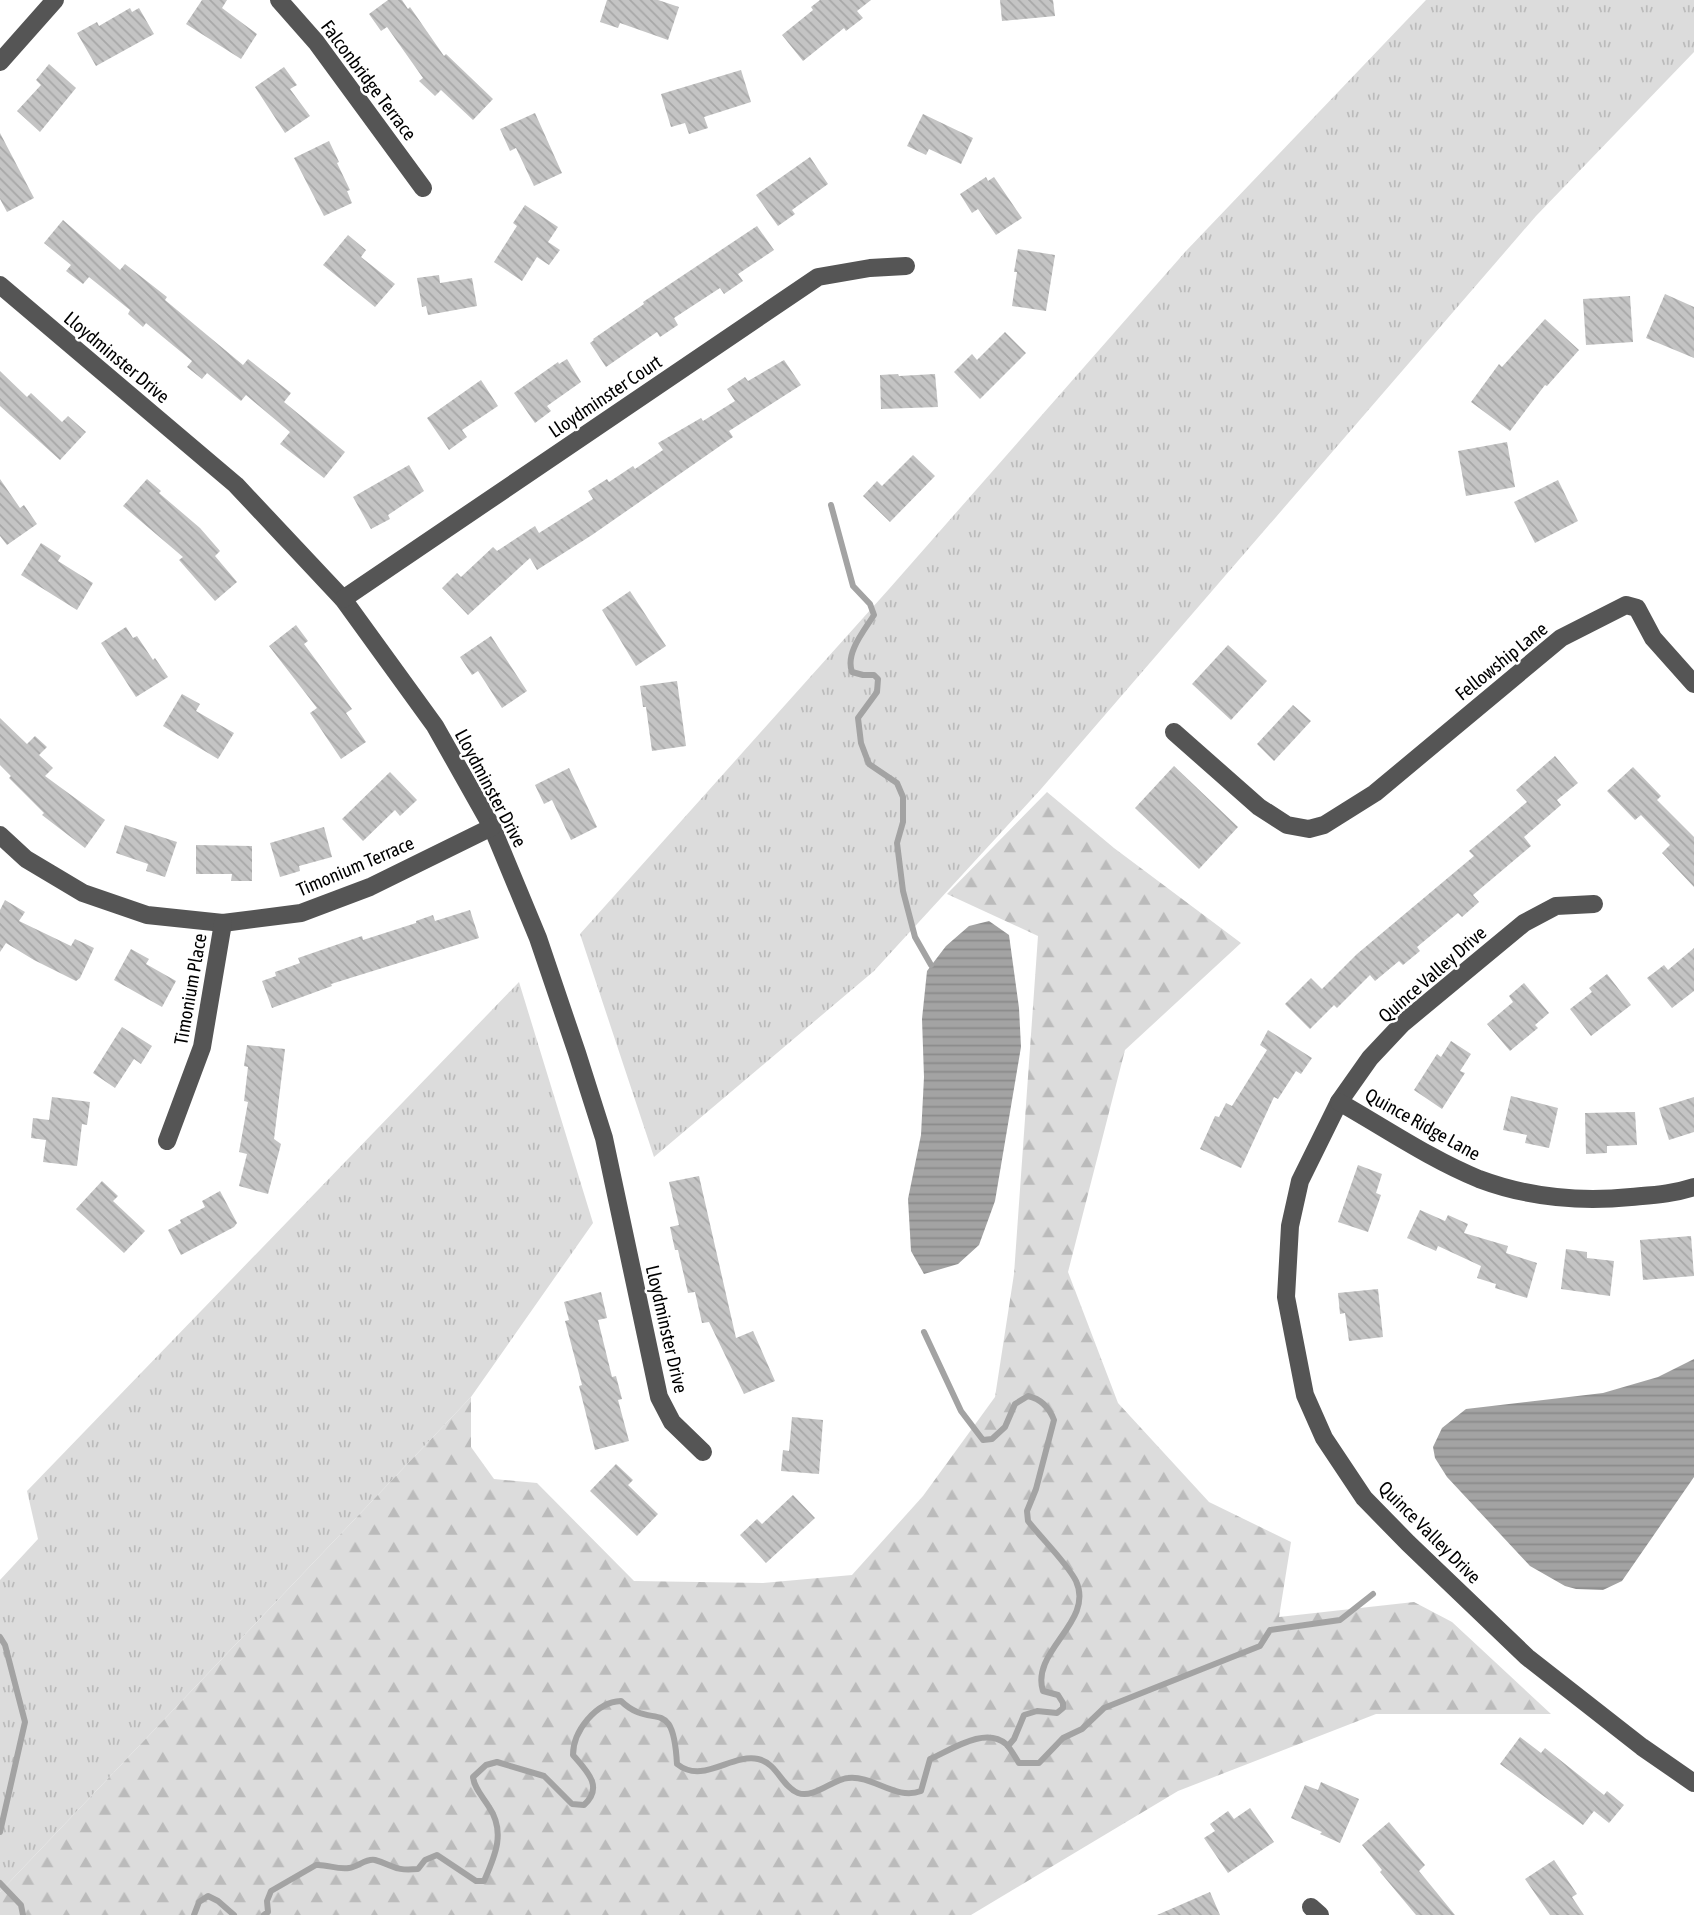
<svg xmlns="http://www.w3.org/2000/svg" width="1694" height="1915" viewBox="0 0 1694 1915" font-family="'Asap Condensed',sans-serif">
	<defs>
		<pattern id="grass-tufts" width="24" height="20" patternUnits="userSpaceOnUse" patternTransform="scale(1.75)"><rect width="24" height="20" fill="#dcdcdc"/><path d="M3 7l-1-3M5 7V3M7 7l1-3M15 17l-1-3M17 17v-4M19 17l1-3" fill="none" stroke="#bbb"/></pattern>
		<pattern id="forest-firs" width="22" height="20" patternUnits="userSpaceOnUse" patternTransform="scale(1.75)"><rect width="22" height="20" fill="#dcdcdc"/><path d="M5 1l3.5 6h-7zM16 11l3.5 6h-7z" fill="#bbb"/></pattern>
		<pattern id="water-rules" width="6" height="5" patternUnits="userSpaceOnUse" patternTransform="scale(1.75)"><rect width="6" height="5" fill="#a3a3a3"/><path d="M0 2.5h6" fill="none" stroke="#8b8b8b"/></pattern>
		<pattern id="building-back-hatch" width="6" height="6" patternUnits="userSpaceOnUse" patternTransform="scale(1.75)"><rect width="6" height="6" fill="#c4c4c4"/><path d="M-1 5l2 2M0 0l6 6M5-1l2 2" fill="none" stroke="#a7a7a7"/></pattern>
	</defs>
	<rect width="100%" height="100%" fill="#fff"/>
	<g fill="url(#grass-tufts)">
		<polygon points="1426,0 1694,0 1694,52 1536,216 1041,789 874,971 654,1157 580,934 889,589 1186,251"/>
		<polygon points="519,982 593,1223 471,1397 0,1892 0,1580 38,1539 27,1491"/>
	</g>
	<polygon fill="url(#forest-firs)" points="1047,792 1114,848 1241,943 1125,1050 1068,1272 1118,1403 1209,1502 1291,1542 1279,1617 1414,1602 1452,1622 1551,1714 1376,1714 1178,1791 971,1915 0,1915 0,1892 471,1397 471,1447 494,1479 537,1483 634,1581 763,1583 852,1575 923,1496 995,1397 1014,1274 1038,936 947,894"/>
	<g fill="url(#water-rules)">
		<polygon points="989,921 1009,935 1019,1008 1021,1047 995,1201 979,1245 958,1264 924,1274 911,1251 908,1199 921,1135 924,1077 922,1019 927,971 946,946 969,926"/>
		<polygon points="1694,1359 1694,1477 1622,1581 1603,1590 1576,1589 1565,1586 1530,1566 1447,1477 1435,1458 1433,1447 1442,1428 1466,1409 1603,1393 1658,1377"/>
	</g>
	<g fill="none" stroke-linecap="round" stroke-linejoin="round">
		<g stroke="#a3a3a3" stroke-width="6">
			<path d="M831,505l22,81 17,18 4,11c-10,16 -29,38 -22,57l11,3h11l4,4 -1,13 -19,26 3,25 8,21 28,19 6,14v25l-6,21 6,48 12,46 16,28"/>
			<path d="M924,1332l37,79 22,29 9,-1 13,-12 10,-23 13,-8c13,3 21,11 26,24l-18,69 -9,22 1,10c13,17 39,42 48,60 19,41 -46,70 -33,110l15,4 5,8v5l-6,5 -20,-2 -13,4 -10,24 -6,7"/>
			<polyline points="0,1637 5,1645 25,1722 0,1832"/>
			<polyline points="0,1883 21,1905 23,1915"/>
			<polyline points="194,1915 199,1902 208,1896 218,1901 234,1915"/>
			<path d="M264,1915l4,-3 -1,-11 4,-10 45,-26c11,-1 21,5 33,3 9,-1 17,-10 26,-8 21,6 18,11 43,9l7,-9 12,-5 39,26h8c11,-25 22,-49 5,-74 -6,-10 -15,-19 -16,-30l13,-12 11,-3 47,14 28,28 12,1c20,-18 3,-34 -11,-50 0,-24 23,-53 48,-54 32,31 52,-8 56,63 26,21 55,-11 81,-5 19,4 24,28 40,34 16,6 35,-14 50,-15 25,-3 48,23 73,13l9,-32c21,-9 55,-33 76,-15 5,5 9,13 13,19h20l24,-25 19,-9 22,-21 156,-62 10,-16 70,-10 33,-26"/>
		</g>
	</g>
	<g fill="url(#building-back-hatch)">
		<polygon points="202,0 227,0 222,8 257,34 241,59 186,24"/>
		<polygon points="388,0 402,0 408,9 410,7 444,56 446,54 493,99 473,120 441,90 435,96 419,81 423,78 387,27 381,31 369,14"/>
		<polygon points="607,0 658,0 679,7 668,40 620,23 618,28 600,22"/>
		<polygon points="820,0 871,0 857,11 863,18 846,31 844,28 803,61 782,35 813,10 811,7"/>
		<polygon points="1000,0 1053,0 1055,16 1002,21"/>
		<polygon points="130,8 132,12 139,8 154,34 96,66 77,33 97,22 99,26"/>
		<polygon points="49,64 76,88 40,132 17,111 41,85 36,80"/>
		<polygon points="284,67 297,85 290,89 310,116 285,133 255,87"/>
		<polygon points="741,70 751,102 704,117 708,128 689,134 685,123 671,127 661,94"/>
		<polygon points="535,113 562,173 534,186 516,148 510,151 500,129"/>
		<polygon points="923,114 973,138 961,164 929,149 926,155 907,146"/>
		<polygon points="0,133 34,198 7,212 0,199"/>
		<polygon points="329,141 339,162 337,163 350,190 347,191 352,203 324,216 294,158"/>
		<polygon points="810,157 828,184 792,210 795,214 778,226 756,195"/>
		<polygon points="986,177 988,181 994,177 1022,218 996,235 978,209 972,213 960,194"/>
		<polygon points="525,205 558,227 548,242 560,250 549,265 537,257 522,281 494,262 517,226 513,223"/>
		<polygon points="63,220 120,270 125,264 167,297 165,300 243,365 248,359 291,393 284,402 345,452 324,478 280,444 290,432 246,395 241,401 207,373 202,379 187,367 192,361 146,323 143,327 128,314 130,310 89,277 83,284 66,271 71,265 44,243"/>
		<polygon points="757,226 774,250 738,274 743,281 724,294 720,288 674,318 678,325 660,337 657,332 606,367 590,343 594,340 593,339 644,304 643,302"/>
		<polygon points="348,235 366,250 361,257 395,284 375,307 323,265"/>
		<polygon points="1018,249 1055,255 1046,311 1012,306 1017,272 1014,272"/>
		<polygon points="439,275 440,283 472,278 477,306 428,315 426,306 422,307 417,278"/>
		<polygon points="1665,294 1694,307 1694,358 1646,338"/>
		<polygon points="1630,296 1633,342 1586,345 1583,299"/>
		<polygon points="1545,319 1579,350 1547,386 1545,385 1510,431 1471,402 1499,364 1502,367"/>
		<polygon points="1005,332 1026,353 980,399 954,372 972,354 977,360"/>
		<polygon points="567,359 581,382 547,406 551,411 535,423 514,393 558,362 559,364"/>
		<polygon points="784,360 801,385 729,431 733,437 592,535 537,570 530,558 468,615 442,588 457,573 461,577 493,547 497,551 535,526 539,533 593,499 588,491 607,479 609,482 633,466 635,469 663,450 658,443 701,418 703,421 735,401 727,389 745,377 748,381"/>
		<polygon points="0,371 27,397 31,393 62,422 68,416 86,432 60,460 0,406"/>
		<polygon points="898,374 899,376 935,374 938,407 881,409 880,375"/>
		<polygon points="481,380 498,406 462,430 467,437 449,450 427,418"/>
		<polygon points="1507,442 1515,487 1466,496 1458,451"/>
		<polygon points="913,455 935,476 890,522 863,496 877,481 882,486"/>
		<polygon points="409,465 424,491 388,515 390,519 371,529 353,497"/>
		<polygon points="0,479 20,508 24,505 37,524 7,545 0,536"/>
		<polygon points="147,479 161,491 159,493 200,528 220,551 215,556 237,582 215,601 179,560 183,557 123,506"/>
		<polygon points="1558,480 1578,521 1535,543 1514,502"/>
		<polygon points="41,543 61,556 58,561 93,583 77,610 21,575"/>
		<polygon points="630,591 666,646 636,666 602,610"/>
		<polygon points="296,625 308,641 304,644 352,709 346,713 366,742 341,759 310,713 317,708 269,646"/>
		<polygon points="126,627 133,638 137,636 153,660 155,658 168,677 136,697 101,643"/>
		<polygon points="491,636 527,691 502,708 478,671 472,675 460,657"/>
		<polygon points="1228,645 1267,681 1231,720 1192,684"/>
		<polygon points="677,681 686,746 652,751 646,707 643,707 640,686"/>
		<polygon points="182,694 200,704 196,711 234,733 218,759 163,726"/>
		<polygon points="1293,705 1311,721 1274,761 1257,744"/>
		<polygon points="0,718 27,744 35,736 47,747 39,755 53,768 45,776 105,820 85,848 42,815 44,813 9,778 11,776 0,765"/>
		<polygon points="1555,756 1578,783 1557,800 1561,805 1524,837 1531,846 1473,895 1479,902 1462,917 1458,913 1417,947 1420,951 1403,965 1399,961 1375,981 1370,975 1337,1008 1334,1005 1310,1029 1285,1004 1311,978 1322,989 1357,954 1474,856 1469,851 1527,802 1516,790"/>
		<polygon points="1174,766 1238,827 1199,869 1135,808"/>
		<polygon points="1633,767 1661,796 1657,800 1694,837 1694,887 1662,853 1670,845 1641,815 1635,820 1607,791"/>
		<polygon points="569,768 597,827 571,840 552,800 544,804 535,785"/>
		<polygon points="390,772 417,800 400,816 395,810 363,841 342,819"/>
		<polygon points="125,825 177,842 165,877 146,871 148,864 116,853"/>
		<polygon points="324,827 332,857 299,866 300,871 280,877 270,843"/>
		<polygon points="196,845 252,846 252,881 231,881 232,874 196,874"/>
		<polygon points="5,900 25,912 19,921 71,946 75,939 94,948 80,978 76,981 34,960 6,943 0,952 0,910"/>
		<polygon points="470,910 479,938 331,984 332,986 272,1008 262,981 276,976 275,972 300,963 298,958 362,936 363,940 416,923 416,921 433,915 435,921"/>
		<polygon points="1694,948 1694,991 1672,1008 1647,978 1664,965 1668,970"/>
		<polygon points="131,949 149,959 146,964 176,981 162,1007 114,980"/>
		<polygon points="1607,974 1631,1005 1591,1036 1570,1009 1592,992 1589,988"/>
		<polygon points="1524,983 1549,1013 1535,1025 1538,1028 1510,1051 1487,1024 1513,1002 1509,996"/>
		<polygon points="122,1027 152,1046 141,1064 134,1059 115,1088 93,1073"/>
		<polygon points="1268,1030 1312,1058 1301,1074 1296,1071 1278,1099 1274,1097 1241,1168 1200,1149 1215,1116 1219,1117 1226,1103 1232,1106 1267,1050 1260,1045"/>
		<polygon points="1451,1041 1471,1054 1460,1071 1465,1073 1442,1109 1414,1090 1437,1054 1441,1057"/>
		<polygon points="247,1045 285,1049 274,1139 281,1144 268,1194 239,1186 247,1154 239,1152 248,1102 244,1101 248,1067 244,1066"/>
		<polygon points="1511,1096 1558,1108 1549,1148 1525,1143 1527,1135 1503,1130"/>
		<polygon points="52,1097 90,1102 87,1125 82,1124 77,1166 43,1162 46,1140 31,1138 33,1118 49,1120"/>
		<polygon points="1694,1097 1694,1132 1669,1140 1659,1108"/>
		<polygon points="1635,1112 1637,1145 1607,1146 1607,1153 1586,1154 1585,1113"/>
		<polygon points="1358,1165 1382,1174 1376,1193 1381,1195 1368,1232 1338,1222"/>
		<polygon points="699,1176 736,1338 753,1331 775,1381 744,1394 709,1322 702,1323 695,1292 688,1293 678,1250 675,1250 670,1227 679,1225 669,1182"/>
		<polygon points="102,1181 118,1196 113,1201 145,1231 124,1253 76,1209"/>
		<polygon points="220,1191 237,1223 234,1227 181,1255 168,1230 181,1223 180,1220 205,1207 202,1201"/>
		<polygon points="1420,1210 1445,1221 1448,1215 1468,1224 1464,1233 1508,1246 1506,1253 1537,1263 1527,1298 1495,1288 1496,1284 1477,1278 1481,1266 1438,1246 1436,1251 1407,1238"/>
		<polygon points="1691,1236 1694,1276 1643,1280 1640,1240"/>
		<polygon points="1566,1249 1587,1252 1587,1258 1614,1261 1610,1296 1561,1289"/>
		<polygon points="1378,1289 1383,1337 1349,1341 1345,1313 1340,1314 1338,1293"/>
		<polygon points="601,1292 607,1318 598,1320 612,1377 616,1376 622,1399 618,1400 629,1441 595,1450 579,1386 582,1385 565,1321 569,1320 564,1302"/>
		<polygon points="792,1417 823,1420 819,1474 781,1471 783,1450 789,1451"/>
		<polygon points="616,1464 633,1480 628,1485 658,1514 637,1536 590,1491"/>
		<polygon points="793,1495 815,1518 766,1563 740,1535 757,1519 762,1524"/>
		<polygon points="1520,1737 1541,1753 1545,1748 1604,1795 1607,1791 1624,1805 1609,1823 1594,1811 1583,1825 1500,1764"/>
		<polygon points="1321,1782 1359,1799 1340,1843 1320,1834 1322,1832 1291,1818 1305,1785 1318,1790"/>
		<polygon points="1250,1808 1274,1842 1228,1873 1204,1838 1215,1831 1210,1824 1228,1811 1234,1819"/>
		<polygon points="1389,1822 1425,1865 1419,1871 1455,1915 1416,1915 1380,1872 1382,1870 1362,1845"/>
		<polygon points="1554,1860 1577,1894 1572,1897 1584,1915 1550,1915 1525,1879"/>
		<polygon points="1210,1892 1220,1915 1157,1915"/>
	</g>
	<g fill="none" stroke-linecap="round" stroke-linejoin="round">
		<g stroke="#555" stroke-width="18">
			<polyline points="279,0 316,42 423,188"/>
			<polyline points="0,62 55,0"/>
			<polyline points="0,285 236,485 343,599 435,726 492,827 538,938 577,1053 604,1138 659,1397 672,1422 703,1452"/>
			<polyline points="343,599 818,277 870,268 906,266"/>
			<polyline points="1174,732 1259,807 1287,825 1309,829 1324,825 1375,793 1561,638 1626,605 1637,608 1653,638 1694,684"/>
			<polyline points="0,835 26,859 83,893 147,915 223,923 301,913 370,887 492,827"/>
			<polyline points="1594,904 1556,906 1524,923 1402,1024 1370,1058 1339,1102 1300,1181 1290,1226 1286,1297 1305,1395 1324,1438 1364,1498 1408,1543 1527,1657 1642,1747 1694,1783"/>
			<path d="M1339,1102c46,26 91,57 140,77 48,18 101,23 152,18 22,-2 42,-3 63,-10"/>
			<polyline points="167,1141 202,1047 223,923"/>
			<polyline points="1311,1907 1320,1915"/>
		</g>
	</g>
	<g text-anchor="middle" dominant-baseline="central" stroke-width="5" stroke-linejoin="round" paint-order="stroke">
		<g font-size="19" fill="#000" stroke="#fff">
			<text transform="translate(369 80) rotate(53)">Falconbridge Terrace</text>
			<text transform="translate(117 357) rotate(40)">Lloydminster Drive</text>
			<text transform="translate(605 396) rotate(-34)">Lloydminster Court</text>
			<text transform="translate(1501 661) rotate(-39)">Fellowship Lane</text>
			<text transform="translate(491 788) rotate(62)">Lloydminster Drive</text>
			<text transform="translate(355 866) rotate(-23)">Timonium Terrace</text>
			<text transform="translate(1432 974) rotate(-41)">Quince Valley Drive</text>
			<text transform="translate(190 989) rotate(-80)">Timonium Place</text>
			<text transform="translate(1423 1124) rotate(29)">Quince Ridge Lane</text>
			<text transform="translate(667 1329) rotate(77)">Lloydminster Drive</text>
			<text transform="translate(1430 1532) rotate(45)">Quince Valley Drive</text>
		</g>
	</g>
</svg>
